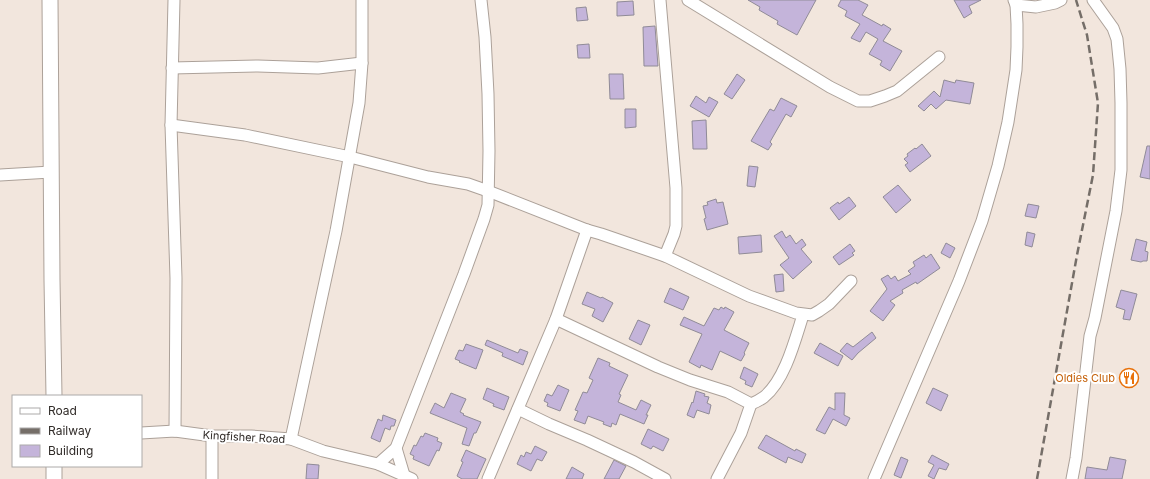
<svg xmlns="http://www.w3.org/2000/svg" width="1150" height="479" viewBox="0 0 1150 479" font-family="Inter,sans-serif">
	<rect width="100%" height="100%" fill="#f2e6dd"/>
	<g fill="#c4b4da" stroke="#908b97">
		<polygon points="748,0 816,0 797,35 777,24 778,21 759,10 760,7"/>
		<polygon points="841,0 858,0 868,5 862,15 882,26 883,24 891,29 883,41 902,51 890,71 880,65 882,61 869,54 878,39 866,32 860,42 851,38 860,24 845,16 847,11 838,6"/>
		<polygon points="954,0 981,0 969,6 972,13 964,18"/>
		<polygon points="633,1 634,15 617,16 617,2"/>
		<polygon points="586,7 588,20 577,21 576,8"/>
		<polygon points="655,26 658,66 644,66 643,27"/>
		<polygon points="589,44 590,58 578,58 577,45"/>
		<polygon points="609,74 623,74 624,99 610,99"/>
		<polygon points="737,74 745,80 732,99 724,94"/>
		<polygon points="944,80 955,83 956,80 974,83 970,104 946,100 936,109 931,104 924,111 918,106 934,91 940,97"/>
		<polygon points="696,96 706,103 709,97 718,102 709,117 690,106"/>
		<polygon points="781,98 797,106 791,117 786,114 770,142 772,144 768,150 751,141 770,109 774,111"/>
		<polygon points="625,109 636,109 636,127 625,128"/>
		<polygon points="706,120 707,149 693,149 692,121"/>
		<polygon points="922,144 931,156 910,172 905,165 908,163 904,159 908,156 907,154 915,148 916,149"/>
		<polygon points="1147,146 1150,146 1150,179 1140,177"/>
		<polygon points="749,166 758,167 755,187 747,186"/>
		<polygon points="898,185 911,200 896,213 883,197"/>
		<polygon points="849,197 856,206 839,220 830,208 838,202 839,204"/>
		<polygon points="716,199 717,203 723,202 728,224 707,230 704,219 706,218 703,206 708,205 707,202"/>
		<polygon points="1028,204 1039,206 1036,218 1025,216"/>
		<polygon points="782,231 786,238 790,235 796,244 802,239 806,245 801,249 812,262 793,279 780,265 789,258 774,236"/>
		<polygon points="1027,232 1035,234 1032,247 1025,245"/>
		<polygon points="761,235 762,252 739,254 738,237"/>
		<polygon points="1136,239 1147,242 1145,251 1148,252 1147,261 1143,261 1141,262 1131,260"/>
		<polygon points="946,243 955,248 950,258 941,253"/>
		<polygon points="850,244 855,251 852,253 854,255 839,265 833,257"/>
		<polygon points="931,254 940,268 917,284 916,282 902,290 903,293 890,301 895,305 883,321 870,311 887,289 881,279 888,275 891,279 895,276 898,281 911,274 908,271 915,266 913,262 924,255 926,258"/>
		<polygon points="783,274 784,291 776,292 774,275"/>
		<polygon points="670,288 689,297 683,310 664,302"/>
		<polygon points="1121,290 1137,294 1130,320 1123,319 1125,310 1116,307"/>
		<polygon points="587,292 601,298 602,297 613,303 603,322 592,316 595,309 582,304"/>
		<polygon points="721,307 724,309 725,307 734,312 724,330 749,343 744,353 745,354 741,361 720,351 712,370 701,365 700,368 689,362 702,334 680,325 684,317 704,326 714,308 719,310"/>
		<polygon points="638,320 650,325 641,345 629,339"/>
		<polygon points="872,332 876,338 858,353 852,360 840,351 847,343 853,347"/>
		<polygon points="487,340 518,353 520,349 528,352 523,365 502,356 503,353 485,345"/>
		<polygon points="820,343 843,356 838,366 814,353"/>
		<polygon points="466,344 483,350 476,369 459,362 460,361 455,359 459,350 463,351"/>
		<polygon points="598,358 610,363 609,366 628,375 619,394 621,395 618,402 636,410 641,400 651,405 646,415 648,415 644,424 620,414 616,425 612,423 611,427 603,424 604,422 588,416 585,424 574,420 578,411 575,410 583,392 587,393 593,380 589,378"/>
		<polygon points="744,367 758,374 752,387 745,384 746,381 740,378"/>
		<polygon points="558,385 569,390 560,411 547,406 548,403 544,401 547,394 552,396"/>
		<polygon points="487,388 509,397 504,410 493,406 494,404 483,399"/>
		<polygon points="933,388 948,395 941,411 926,403"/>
		<polygon points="696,391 705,394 704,396 709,397 707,403 711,405 709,414 697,410 694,418 687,415 692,402 693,403"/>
		<polygon points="451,393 466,399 460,412 464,414 463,415 481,422 476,433 474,433 469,446 462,444 467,428 430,413 435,403 444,408"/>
		<polygon points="835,393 845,393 844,415 850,418 846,426 833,419 825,434 816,430 829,407 835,410"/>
		<polygon points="383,415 396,420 394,426 391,426 390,430 385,428 380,442 371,438 378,419 382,421"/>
		<polygon points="648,429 669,439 663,451 653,446 651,449 641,444"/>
		<polygon points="425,433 438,438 437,441 442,443 439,451 437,450 429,466 413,459 414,456 410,454 414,445 416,446 421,436 423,437"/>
		<polygon points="766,435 795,451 796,449 806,454 802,463 788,457 786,463 758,448"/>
		<polygon points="535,446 547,452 542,461 537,459 531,471 517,464 521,455 524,457 526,452 531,454"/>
		<polygon points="466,450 486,459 477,479 462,479 457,476 463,462 461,461"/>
		<polygon points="932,455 949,464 946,470 939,468 934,479 928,476 934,465 928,462"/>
		<polygon points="901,457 908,460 901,478 894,475"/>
		<polygon points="1110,457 1126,460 1122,479 1085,479 1087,467 1107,470"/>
		<polygon points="614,460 626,466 619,479 604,479"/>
		<polygon points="307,464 319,465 318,479 306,479"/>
		<polygon points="572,467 584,474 582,479 566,479"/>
	</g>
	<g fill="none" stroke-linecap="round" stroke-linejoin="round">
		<defs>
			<g id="minor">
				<polyline points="174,0 171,125 176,278 175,431"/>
				<polyline points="660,0 676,188 676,226 674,234 665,256"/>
				<polyline points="688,0 830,87 858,101 870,101 885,96 897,91 939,57"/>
				<polyline points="1016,5 1036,7 1055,3 1061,0"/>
				<polyline points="172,68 258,66 318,68 362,63"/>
				<polyline points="171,125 245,135 350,157 428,177 468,184 488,191 587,230 601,234 665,256 749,296 796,313 812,315 819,311 829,304 851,281"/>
				<polyline points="0,175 51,172"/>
				<polyline points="556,319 658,367 690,380 728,392 751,404 741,433 717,479"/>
				<path d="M751,404c5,-2 9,-4 13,-7 21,-17 31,-57 39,-82"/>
				<polyline points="518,409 549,424 587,440 634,462 665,479"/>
				<polyline points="141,433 175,431 212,436 251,436 291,439 323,451 378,464 412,479"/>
				<polyline points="212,436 212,479"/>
				<polyline points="291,439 336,231 359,103 362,63 362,0"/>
				<polyline points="396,448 404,475"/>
				<polyline points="378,464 396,448 464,274 484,219 488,205 489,151 488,94 485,37 481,0"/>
				<polyline points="488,479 556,319 587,230"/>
				<polyline points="874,479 959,281 982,221 998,166 1008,122 1016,70 1017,47 1017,24 1016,5 1014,0"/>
				<polyline points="1072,479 1076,458 1090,336 1095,318 1116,211 1121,170 1121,103 1120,69 1117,39 1113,28 1093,0"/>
			</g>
			<g id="secondary">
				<polyline points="50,0 52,280 54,396"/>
				<polyline points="54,479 54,466"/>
			</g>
		</defs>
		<use href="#minor" stroke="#aca199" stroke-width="13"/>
		<use href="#secondary" stroke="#aca199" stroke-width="17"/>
		<use href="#minor" stroke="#fff" stroke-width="11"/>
		<use href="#secondary" stroke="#fff" stroke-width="15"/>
		<polyline stroke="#756e68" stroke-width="2.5" stroke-dasharray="8 4" stroke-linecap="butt" points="1037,479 1077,255 1093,175 1098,103 1087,35 1076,0"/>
	</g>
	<defs>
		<symbol id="restaurant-ring" viewBox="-11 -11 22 22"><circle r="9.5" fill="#fff" stroke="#e8710a" stroke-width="1.5"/><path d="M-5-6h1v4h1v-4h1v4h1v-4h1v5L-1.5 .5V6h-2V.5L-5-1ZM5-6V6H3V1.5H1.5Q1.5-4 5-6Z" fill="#e8710a"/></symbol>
	</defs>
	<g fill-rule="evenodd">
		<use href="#restaurant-ring" x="1118" y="367" width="22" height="22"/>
	</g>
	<g text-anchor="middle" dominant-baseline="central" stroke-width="4" stroke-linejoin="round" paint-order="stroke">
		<g font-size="11" fill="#c56008" stroke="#fff" text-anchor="end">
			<text x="1115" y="378">Oldies Club</text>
		</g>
		<g font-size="11" fill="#302b28" stroke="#fff">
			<text transform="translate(244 437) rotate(3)">Kingfisher Road</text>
		</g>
	</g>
	<rect x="12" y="395" width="130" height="72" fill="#ffffff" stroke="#acaaa9"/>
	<rect x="20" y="408" width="20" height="6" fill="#ffffff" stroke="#acaaa9"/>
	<text x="48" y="415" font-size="12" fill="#302b28">Road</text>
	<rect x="20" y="428" width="20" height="6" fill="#756e68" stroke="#acaaa9"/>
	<text x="48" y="435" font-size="12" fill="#302b28">Railway</text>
	<rect x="20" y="445" width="20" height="12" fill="#c4b4da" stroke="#acaaa9"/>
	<text x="48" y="455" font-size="12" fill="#302b28">Building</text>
</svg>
